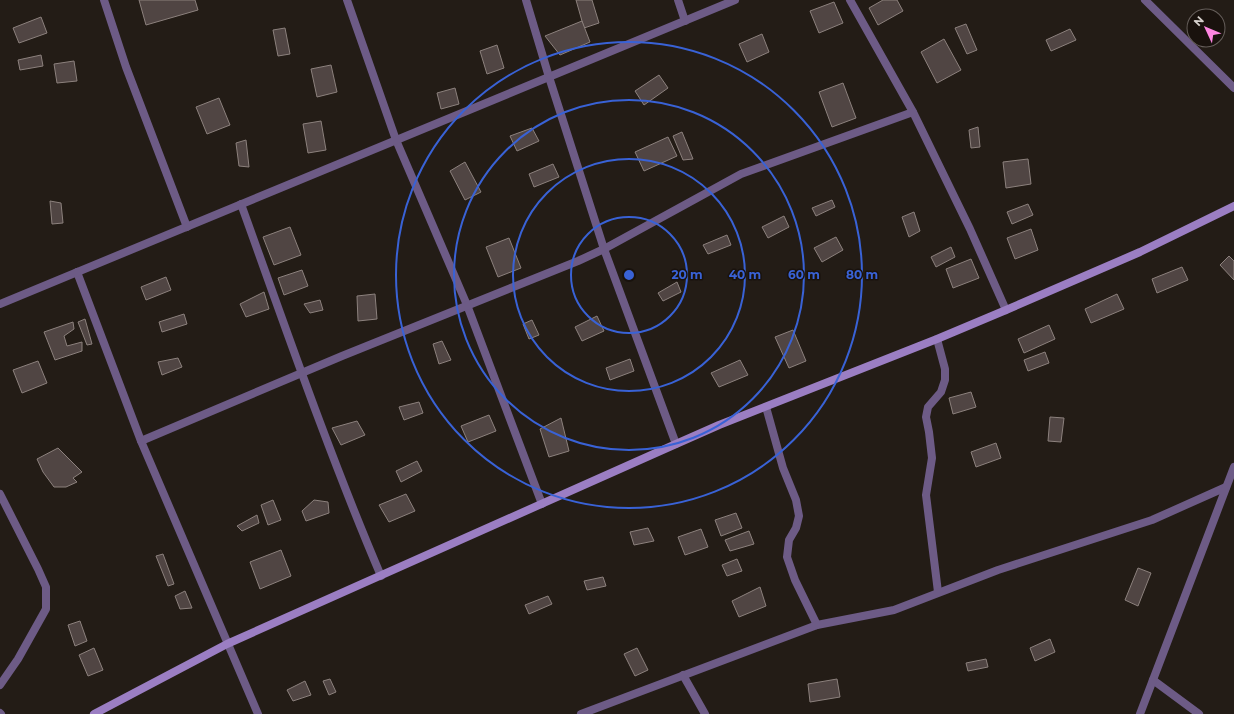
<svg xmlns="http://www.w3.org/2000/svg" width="1234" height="714" viewBox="0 0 1234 714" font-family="Montserrat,sans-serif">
	<rect width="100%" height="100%" fill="#231c16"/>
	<g fill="#504543" stroke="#8c817d">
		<polygon points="139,0 195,0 198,10 146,25"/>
		<polygon points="576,0 592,0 599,23 584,28"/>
		<polygon points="883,0 897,0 903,11 878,25 869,8"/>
		<polygon points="834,2 843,23 819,33 810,11"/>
		<polygon points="41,17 47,33 19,43 13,28"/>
		<polygon points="582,21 590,42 560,55 545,36"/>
		<polygon points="966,24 977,50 967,54 955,28"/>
		<polygon points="285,28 290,54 278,56 273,30"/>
		<polygon points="1070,29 1076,40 1051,51 1046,40"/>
		<polygon points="762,34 769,52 747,62 739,44"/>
		<polygon points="944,39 961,70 937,83 921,52"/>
		<polygon points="497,45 504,68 487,74 480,51"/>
		<polygon points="41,55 43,66 20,70 18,60"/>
		<polygon points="74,61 77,81 57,83 54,64"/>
		<polygon points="331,65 337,92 317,97 311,69"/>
		<polygon points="659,75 668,88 644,105 635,91"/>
		<polygon points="843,83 856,118 832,127 819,92"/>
		<polygon points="455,88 459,104 441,109 437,93"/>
		<polygon points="219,98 230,125 207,134 196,107"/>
		<polygon points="321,121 326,150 308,153 303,124"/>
		<polygon points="978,127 980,147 971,148 969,130"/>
		<polygon points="532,128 539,141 517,151 510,136"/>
		<polygon points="682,132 693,159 683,160 673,136"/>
		<polygon points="668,137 677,156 644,171 635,152"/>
		<polygon points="246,140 249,167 239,166 236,143"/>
		<polygon points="1028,159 1031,184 1006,188 1003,162"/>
		<polygon points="465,162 481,192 465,200 450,171"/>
		<polygon points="553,164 559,177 534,187 529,174"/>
		<polygon points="832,200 835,207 816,216 812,208"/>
		<polygon points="50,201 61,203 63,223 52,224"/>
		<polygon points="1028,204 1033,215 1012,224 1007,212"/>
		<polygon points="914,212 920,231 909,237 902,217"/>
		<polygon points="784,216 789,227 768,238 762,227"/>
		<polygon points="290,227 301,255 274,265 263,237"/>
		<polygon points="1031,229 1038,250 1015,259 1007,238"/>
		<polygon points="727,235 731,245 708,254 703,245"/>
		<polygon points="836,237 843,250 822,262 814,248"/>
		<polygon points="509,238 521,268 498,277 486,247"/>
		<polygon points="951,247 955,257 936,267 931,257"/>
		<polygon points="1229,256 1234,261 1234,280 1220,265"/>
		<polygon points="971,259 979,278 953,288 946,269"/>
		<polygon points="1182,267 1188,280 1157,293 1152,279"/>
		<polygon points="302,270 308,286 284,295 278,278"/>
		<polygon points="166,277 171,290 146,300 141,287"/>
		<polygon points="677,282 681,292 663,301 658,293"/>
		<polygon points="264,292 269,309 246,317 240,304"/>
		<polygon points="375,294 377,319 358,321 357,296"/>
		<polygon points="1117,294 1124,309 1091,323 1085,309"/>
		<polygon points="320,300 323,310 310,313 304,304"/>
		<polygon points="184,314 187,324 162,332 159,322"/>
		<polygon points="597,316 604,331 582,341 575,327"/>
		<polygon points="85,319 92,344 87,345 78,322"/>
		<polygon points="532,320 539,335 529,339 523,324"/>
		<polygon points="73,322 74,329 64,336 67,346 82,342 82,351 55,360 44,332"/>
		<polygon points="1049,325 1055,339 1024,353 1018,339"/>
		<polygon points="793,330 806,361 789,368 775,337"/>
		<polygon points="442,341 451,360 439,364 433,344"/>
		<polygon points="1045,352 1049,363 1028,371 1024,360"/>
		<polygon points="178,358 182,367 162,375 158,362"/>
		<polygon points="630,359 634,371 610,380 606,368"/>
		<polygon points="740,360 748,375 719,387 711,373"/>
		<polygon points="38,361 47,383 22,393 13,370"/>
		<polygon points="971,392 976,407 953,414 949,398"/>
		<polygon points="419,402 423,413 404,420 399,407"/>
		<polygon points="489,415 496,431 468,442 461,426"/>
		<polygon points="1050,417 1064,418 1061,442 1048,441"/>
		<polygon points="561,418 569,451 549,457 540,429"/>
		<polygon points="357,421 365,435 341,445 332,428"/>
		<polygon points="996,443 1001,458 976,467 971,452"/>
		<polygon points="58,448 82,472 73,478 77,482 66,487 54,487 43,472 37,459"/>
		<polygon points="417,461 422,471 401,482 396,471"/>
		<polygon points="406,494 415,511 389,522 379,505"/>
		<polygon points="273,500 281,520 268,525 261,505"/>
		<polygon points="314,500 328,502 329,513 306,521 302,511"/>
		<polygon points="736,513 742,528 721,536 715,520"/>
		<polygon points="257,515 259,523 242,531 237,526"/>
		<polygon points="648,528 654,541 634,545 630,532"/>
		<polygon points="701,529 708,547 685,555 678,537"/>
		<polygon points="749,531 754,544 730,551 725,540"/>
		<polygon points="281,550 291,576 260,589 250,562"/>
		<polygon points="163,554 174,584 168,586 156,556"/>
		<polygon points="737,559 742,571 727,576 722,565"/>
		<polygon points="1138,568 1151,573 1138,606 1125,600"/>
		<polygon points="603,577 606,586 587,590 584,581"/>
		<polygon points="760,587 766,606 739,617 732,601"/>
		<polygon points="185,591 192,608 180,609 175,596"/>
		<polygon points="548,596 552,604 529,614 525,605"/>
		<polygon points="80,621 87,641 75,646 68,625"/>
		<polygon points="1050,639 1055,652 1035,661 1030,648"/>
		<polygon points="94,648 103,670 88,676 79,655"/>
		<polygon points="637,648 648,670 635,676 624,654"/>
		<polygon points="986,659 988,667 968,671 966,663"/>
		<polygon points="330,679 336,692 329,695 323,681"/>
		<polygon points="837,679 840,697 810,702 808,684"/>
		<polygon points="305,681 311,695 293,701 287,690"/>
	</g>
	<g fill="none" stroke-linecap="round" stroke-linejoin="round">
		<g stroke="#6d5b86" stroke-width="8">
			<polyline points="104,0 126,67 187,227"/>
			<polyline points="347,0 396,140 467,305 542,504"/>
			<polyline points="526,0 549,77 604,249 676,444"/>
			<polyline points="678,0 685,21"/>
			<polyline points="850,0 913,112 970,229 1006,310"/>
			<polyline points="1145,0 1234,88"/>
			<path d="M241,204c45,125 88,250 140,372"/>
			<polyline points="77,272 141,441 258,714"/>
			<polyline points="0,304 735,0"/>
			<polyline points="937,339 945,369 945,380 941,392 928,407 926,417 929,432 932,458 926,495 938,592"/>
			<polyline points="766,407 783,468 796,500 799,516 796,528 789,540 787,557 795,580 817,625"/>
			<polyline points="141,441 342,356 578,261 604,249 741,174 913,112"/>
			<polyline points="0,494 38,569 46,587 46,609 18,659 0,685"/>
			<polyline points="683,675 705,714"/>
			<polyline points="1153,680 1199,714"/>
			<polyline points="0,713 1,714"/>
			<polyline points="581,714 817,625 894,610 998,570 1152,520 1226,487"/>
			<polyline points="1140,714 1234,467"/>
		</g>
		<polyline stroke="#9b7ec3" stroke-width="8" points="94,714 227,644 676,444 719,425 937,339 1006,310 1140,252 1234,206"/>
	</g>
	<g fill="none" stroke="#3962d6" stroke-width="2">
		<circle cx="629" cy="275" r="58"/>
		<circle cx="629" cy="275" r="116"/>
		<circle cx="629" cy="275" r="175"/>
		<circle cx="629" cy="275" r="233"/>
	</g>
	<circle cx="629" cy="275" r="6" fill="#3962d6" stroke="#19120d" stroke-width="2"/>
	<g font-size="12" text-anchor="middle" font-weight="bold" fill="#3962d6" stroke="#19120d" stroke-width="3" stroke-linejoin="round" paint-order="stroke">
		<text x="687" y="279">20 m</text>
		<text x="745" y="279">40 m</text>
		<text x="804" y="279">60 m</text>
		<text x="862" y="279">80 m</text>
	</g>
	<g transform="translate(1206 28) rotate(314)"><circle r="19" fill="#19120d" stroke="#655e5a"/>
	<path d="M0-3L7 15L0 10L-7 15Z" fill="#fe86e1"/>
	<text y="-6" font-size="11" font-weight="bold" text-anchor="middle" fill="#d6d1cd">N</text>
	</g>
</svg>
